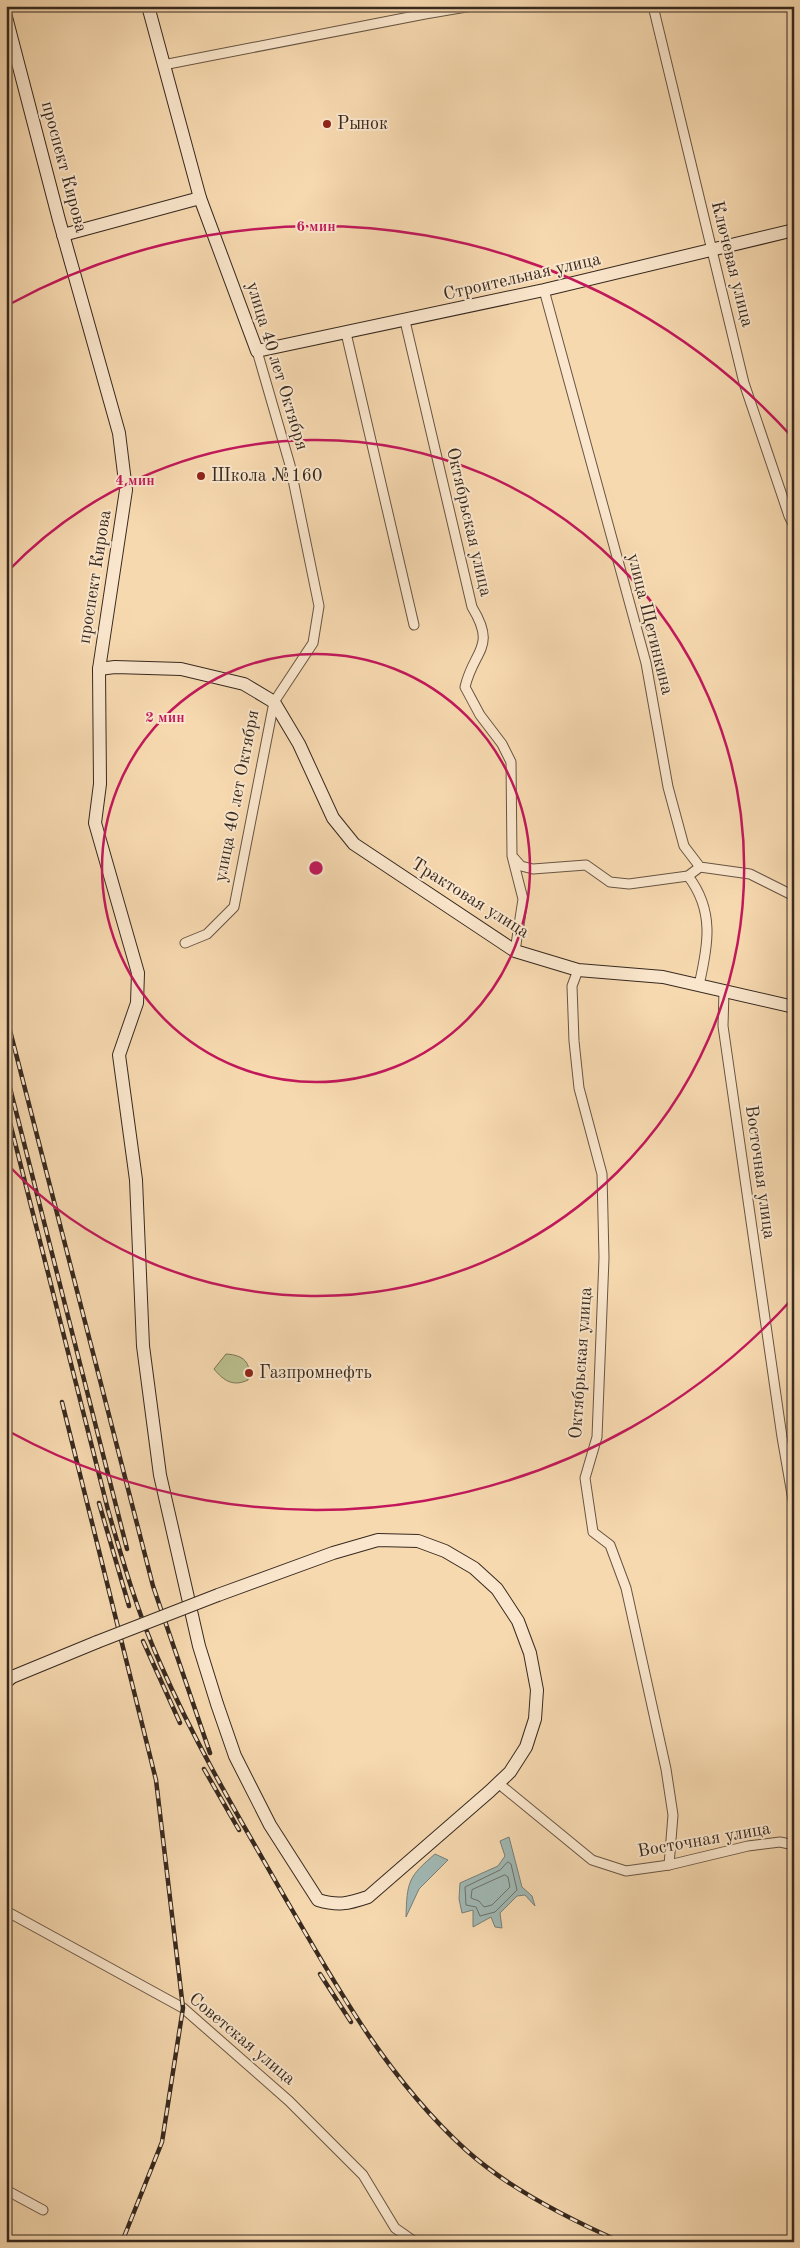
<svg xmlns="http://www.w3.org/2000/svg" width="800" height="2248" viewBox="0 0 800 2248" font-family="'Old Standard TT',serif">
	<rect width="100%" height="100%" fill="#f7d9b0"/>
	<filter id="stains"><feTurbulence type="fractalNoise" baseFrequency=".004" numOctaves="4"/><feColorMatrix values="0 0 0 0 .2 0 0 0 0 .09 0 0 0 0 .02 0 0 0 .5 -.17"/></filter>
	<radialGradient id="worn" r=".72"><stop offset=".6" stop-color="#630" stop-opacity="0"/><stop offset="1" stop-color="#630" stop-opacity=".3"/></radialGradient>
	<path fill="#bac08d" stroke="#787456" d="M226,1354c18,1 26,9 22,26 -15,7 -24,1 -34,-11z"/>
	<g fill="#a0b8b4" stroke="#767f78">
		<polygon points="509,1837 522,1887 532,1896 535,1906 525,1895 517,1896 500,1913 502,1928 495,1927 491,1917 473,1927 473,1910 462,1913 459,1899 460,1883 498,1866 505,1856 500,1841"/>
		<path d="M435,1854l13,6 -29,29 -13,28c1,-35 2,-40 29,-63z"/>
	</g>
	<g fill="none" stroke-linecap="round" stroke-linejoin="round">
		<g stroke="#6c706a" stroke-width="1">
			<polygon points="508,1862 511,1864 517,1890 495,1912 480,1916 476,1907 466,1905 465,1887 500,1870"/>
			<polygon points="505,1875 508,1877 510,1887 492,1905 484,1907 479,1901 471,1898 472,1890"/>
		</g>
		<defs>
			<g id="street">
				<polyline points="653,6 744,383 789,516 794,526"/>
				<polyline points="163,65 425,14 472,6"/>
				<polyline points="544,290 646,663 668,787 684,846 700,867 750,874 794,896"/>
				<path d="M405,321l67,286c25,41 2,42 -7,80l15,28 22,29 9,18 1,94 11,43 -8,52"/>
				<polyline points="346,333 414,625"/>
				<polyline points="514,858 521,866 533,869 586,865 610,882 629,884 688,876 700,867"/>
				<path d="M688,876c27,35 20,70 11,109"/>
				<polyline points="185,943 207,934 234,907 274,702 313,643 319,606 290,465 257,351"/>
				<polyline points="578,970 572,986 574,1041 579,1088 602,1174 604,1258 597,1437 585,1478 593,1532 610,1545 626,1588 666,1769 673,1815 669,1865"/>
				<polyline points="724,991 723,1026 782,1437 794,1506"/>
				<polyline points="498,1783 592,1860 626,1871 669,1865 748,1846 780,1842 794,1845"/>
				<polyline points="6,1911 183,2008 289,2101 363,2175 395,2228 415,2242"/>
				<polyline points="6,2190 43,2210"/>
			</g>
			<g id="secondary">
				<polyline points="148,6 200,198 257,351 544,290 794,230"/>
				<path d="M6,17l53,203 60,213 7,57 -27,179 1,115 -5,39 43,150 -1,30 -18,52 17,125 7,166 17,129 39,171 18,58 18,52 35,69 48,75c20,6 29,4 50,-3l122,-106 20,-19 16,-25 9,-28 2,-29 -7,-37 -12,-32 -21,-32 -23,-21 -29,-17 -27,-10 -40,-1 -45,13 -115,42"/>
				<polyline points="63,235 200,198"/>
				<polyline points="99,669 115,667 181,669 244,684 274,702 299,744 333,818 354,844 515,951 578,970 663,977 794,1007"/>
				<polyline points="6,1682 12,1677 97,1642"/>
			</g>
		</defs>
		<use href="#street" stroke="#675543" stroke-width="11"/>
		<use href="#secondary" stroke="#37291f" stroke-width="14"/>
		<use href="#street" stroke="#fae6cc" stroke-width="9"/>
		<use href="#secondary" stroke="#fae6cc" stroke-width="12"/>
		<defs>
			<g id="rail">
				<polyline points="6,1015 153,1586 210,1753"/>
				<polyline points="6,1072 127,1549"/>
				<path d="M6,1107l102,403c15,52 30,104 52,153 37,85 85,165 131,245 50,87 100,174 175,242 43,39 103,69 155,92"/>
				<polyline points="62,1402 156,1780 183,2008 162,2142 122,2242"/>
				<polyline points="99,1503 129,1606"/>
				<polyline points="143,1641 180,1723"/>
				<polyline points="204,1769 239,1830"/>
				<polyline points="320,1974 351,2022"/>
			</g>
		</defs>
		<use href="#rail" stroke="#37291f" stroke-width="4.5"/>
		<use href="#rail" stroke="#fae6cc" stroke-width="2.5" stroke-dasharray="8" stroke-linecap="butt"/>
		<defs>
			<polyline id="secondary-bridge" points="97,1642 218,1595"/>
		</defs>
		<use href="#secondary-bridge" stroke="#37291f" stroke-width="14" stroke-linecap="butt"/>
		<use href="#secondary-bridge" stroke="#fae6cc" stroke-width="12"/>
	</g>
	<g fill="none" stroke="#c2185b" stroke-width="2.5">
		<circle cx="316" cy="868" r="214"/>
		<path d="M8 571A428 428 0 1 1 8 1165"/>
		<path d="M793 1298A642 642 0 0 1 10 1432M10 304A642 642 0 0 1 793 438"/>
	</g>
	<g fill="#8f2418" stroke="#fae6cc" stroke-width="2">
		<circle cx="327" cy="124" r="5"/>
		<circle cx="201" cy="476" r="5"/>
		<circle cx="249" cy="1373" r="5"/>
	</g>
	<g text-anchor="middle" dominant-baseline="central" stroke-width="4" stroke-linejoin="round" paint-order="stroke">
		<g font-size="18" fill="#37291f" stroke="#fae6cc" text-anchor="start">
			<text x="337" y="124">Рынок</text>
			<text x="211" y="476">Школа №160</text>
			<text x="259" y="1373">Газпромнефть</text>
		</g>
		<g font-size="18" fill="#37291f" stroke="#fae6cc">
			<text transform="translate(64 167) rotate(75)">проспект Кирова</text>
			<text transform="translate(732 264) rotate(76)">Ключевая улица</text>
			<text transform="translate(522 277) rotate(-13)">Строительная улица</text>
			<text transform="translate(277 366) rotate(73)">улица 40 лет Октября</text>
			<text transform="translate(469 522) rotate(77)">Октябрьская улица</text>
			<text transform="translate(95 577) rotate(-81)">проспект Кирова</text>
			<text transform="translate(650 624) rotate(76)">улица Щетинкина</text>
			<text transform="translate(237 796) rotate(-79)">улица 40 лет Октября</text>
			<text transform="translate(470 898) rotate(32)">Трактовая улица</text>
			<text transform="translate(760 1172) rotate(82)">Восточная улица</text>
			<text transform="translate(581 1363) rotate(-86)">Октябрьская улица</text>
			<text transform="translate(704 1840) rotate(-10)">Восточная улица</text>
			<text transform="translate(242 2039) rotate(40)">Советская улица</text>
		</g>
	</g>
	<circle cx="316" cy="868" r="8" fill="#c2185b" stroke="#fae6cc" stroke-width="2.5"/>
	<g font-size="15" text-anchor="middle" font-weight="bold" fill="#c2185b" stroke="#fae6cc" stroke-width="4" stroke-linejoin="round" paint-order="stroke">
		<text x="316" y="231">6 мин</text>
		<text x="135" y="485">4 мин</text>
		<text x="165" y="722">2 мин</text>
	</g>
	<rect width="800" height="2248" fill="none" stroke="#f7d9b0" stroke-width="25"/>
	<rect x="8" y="8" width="785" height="2233" fill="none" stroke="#37291f" stroke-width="2.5"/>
	<rect x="12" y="12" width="775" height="2223" fill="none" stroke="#37291f"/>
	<rect width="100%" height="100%" filter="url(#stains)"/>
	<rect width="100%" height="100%" fill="url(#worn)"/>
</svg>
